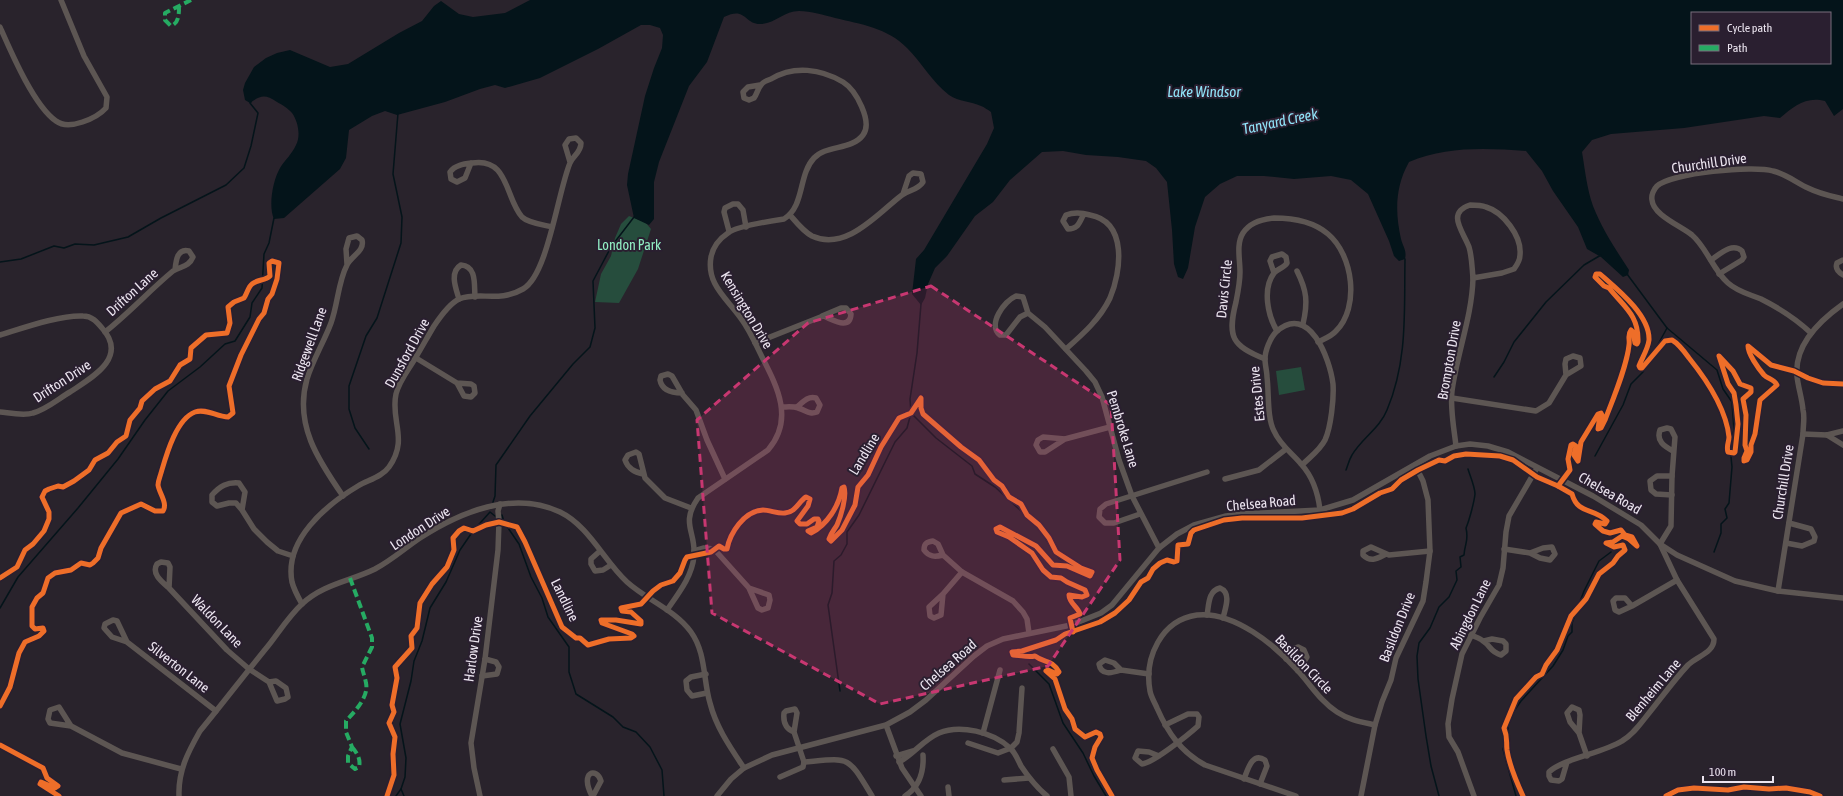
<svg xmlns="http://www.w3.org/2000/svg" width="1843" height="796" viewBox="0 0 1843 796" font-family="'Asap Condensed',sans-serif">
	<rect width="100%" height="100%" fill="#29232c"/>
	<g fill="#264d3d">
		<polygon points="629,216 645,222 651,229 638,269 619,303 595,302 601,274 611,256 615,238 621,224"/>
		<polygon points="1301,367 1305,390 1279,395 1276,371"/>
	</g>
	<path fill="#04141a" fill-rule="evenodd" d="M530,0h1313v109l-9,7 -9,-15c-19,-5 -31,5 -45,17l-16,-2 -80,12 -73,6 -19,6 -10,12c3,18 5,37 11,54 9,23 23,44 36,64l-1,5 -5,2 -22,-20 -14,-8 -9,-22 -25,-36 -11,-20 -16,-20c-39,-3 -80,-5 -117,11 -14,25 -14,50 -8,77 2,8 6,11 4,20l-6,2 -5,-5 -5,-15 -21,-47 -17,-14 -20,-4 -37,3 -30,-3h-27l-17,8 -15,13 -10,30 -7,41 -5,11 -5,-2 -4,-13 -2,-34 -5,-48 -11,-14 -10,-7 -28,-4 -32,-2 -23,-4 -21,1 -32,28 -17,22 -18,14 -28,40 -12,12 -7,16 -3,14 -4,7 -9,-11 4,-35 8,-9 63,-106 7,-16 -3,-16c-3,-2 -7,-5 -10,-6 -10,-5 -22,-4 -32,-11 -17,-13 -27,-32 -42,-47 -19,-20 -47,-24 -72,-30 -11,-3 -24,-7 -36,-7 -15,0 -24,13 -39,13 -16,0 -14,-18 -36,-7l-17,45 -18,24 -30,76 -5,20v37l-5,6 -15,-7 -7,-33 1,-11 17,-78 9,-28 8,-20 1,-13 -3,-7 -10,-3h-9l-43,24 -58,29 -35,10 -10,-3 -15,4 -35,13 -48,13 -12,-4 -13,5 -23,14 -3,28 -6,11 -56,49 -10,1c-6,-13 -1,-39 6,-51 5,-8 12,-14 16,-23 5,-9 2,-24 -4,-32 -3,-4 -11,-9 -15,-11 -12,-8 -16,-7 -27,1l-5,-3 -2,-10 2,-7 9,-16 12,-9 11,-5 13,-3 40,17 18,-3 51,-31 23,-12 12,-15 7,-5 18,13 14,3 32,-4zM1692,13h138v50h-138z"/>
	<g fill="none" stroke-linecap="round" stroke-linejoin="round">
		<g stroke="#04141a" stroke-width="1.5">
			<polyline points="0,262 21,259 54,246 64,248 75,244 94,245 128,237 161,218 226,185 244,168 251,146 258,113 250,103 251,102"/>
			<polyline points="1627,274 1667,328 1717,370 1723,389 1732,402 1734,430 1730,447 1732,467 1729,503 1725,509 1727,518 1721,524 1721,533 1714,552"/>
			<polyline points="1494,377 1504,362 1514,342 1546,302 1584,265 1601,255"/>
			<polyline points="911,413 936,438 972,466 975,474 995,487 1032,521 1043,534 1053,551 1059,558 1089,573"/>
			<polyline points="369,449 355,428 349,409 349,386 366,336 377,318 401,243 402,217 393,174 398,113"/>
			<polyline points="1595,456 1623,405 1631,384 1643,372 1667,328"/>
			<path d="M1346,470c2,-5 3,-10 6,-15 9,-16 28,-27 35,-45 21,-50 17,-99 18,-151"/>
			<polyline points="493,502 495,496 496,465 530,416 573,364 590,347 595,328 593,281 611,247 634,217"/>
			<polyline points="502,515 504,522 519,544 531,577 542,598 548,617 569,647 569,672 576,694 613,717 623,727 636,732 650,747 662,770 664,796"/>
			<polyline points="0,608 18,577 78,508 118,459 145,420 168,391 200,367 225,344 235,341 250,317 252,303 262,288 264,254 269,243 274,218"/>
			<polyline points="1029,664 1049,684 1063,723 1083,753 1094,776 1106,796"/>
			<polyline points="840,691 828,605 832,593 834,561 841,555 847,544 847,532 859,515 895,442 907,428 911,413 910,399 917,353 921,304"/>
			<polyline points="396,796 401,789"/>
			<polyline points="404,796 401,789 405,777 406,758 400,724 411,681 414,661 422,641 430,608 446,582 460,550 473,531 490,512 495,516"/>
			<path d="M1439,796l-8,-30 -5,-30 -8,-57 -1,-23 2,-13 11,-15 9,-21 10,-10 8,-17 -1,-9 5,-4 -1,-10 4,-2c1,-13 5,-14 2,-27 3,-7 8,-25 9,-34 0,-7 -5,-18 -7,-25"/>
			<polyline points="1516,796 1503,749 1508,737 1508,725 1514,711 1521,701 1553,666 1563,650 1568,636 1572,632 1572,623 1584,591 1599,561 1611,552"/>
		</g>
		<g stroke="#5d5653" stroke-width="5.5">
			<path d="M0,27c11,25 34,79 56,94 13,10 41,-3 50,-13l1,-11 -23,-41 -23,-56"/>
			<path d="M471,163l-6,15 -8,4 -6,-3 -1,-7c5,-7 14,-8 22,-9 37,-6 33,35 50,54 6,6 22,8 30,10"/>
			<path d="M1470,205c5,0 11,0 16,2 17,5 36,29 34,48 0,5 -3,10 -6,14l-12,4 -29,5c-1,-10 -1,-21 -4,-31 -6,-16 -23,-34 1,-42z"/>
			<path d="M790,215c6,7 14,17 22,21 35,16 67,-24 90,-41 7,-5 16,-5 21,-13l-2,-8 -8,-1 -4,3 -6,18"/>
			<polyline points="729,231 724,212 725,208 733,204 738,204 743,210 746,227"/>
			<path d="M1711,260c9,-6 21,-18 31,-9l2,6 -2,3 -23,14"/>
			<path d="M1843,260l-6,3c-2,5 1,9 6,12"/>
			<path d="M1297,271c10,20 11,31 6,53"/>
			<path d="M1274,273l-4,-12 2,-4 10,-3 4,3 1,6c-3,5 -10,6 -13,10 -12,16 -6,43 3,58"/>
			<path d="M459,299c-3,-10 -10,-27 2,-34 16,1 13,20 14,32"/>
			<path d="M1028,313l-8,4 -14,18h-6c-13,-10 4,-34 16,-39l7,1 5,16 17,14 41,44 9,11 7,15 17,63 13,36 27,52"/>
			<path d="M105,332c24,-19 45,-42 68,-61 8,-5 16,-4 20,-14l-4,-6c-12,-3 -13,10 -14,19"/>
			<path d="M1811,333c-15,-14 -32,-25 -50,-34 -12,-5 -23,-7 -33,-16 -15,-13 -21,-35 -36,-48 -11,-9 -39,-20 -40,-35 -1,-5 2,-11 5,-14 14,-13 97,-21 116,-15 13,3 24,12 35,17 12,6 23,8 35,11"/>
			<path d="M0,335c23,-7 59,-20 83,-19 9,0 14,6 19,12 27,30 -11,50 -32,64 -12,7 -23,17 -37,21 -9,3 -23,0 -33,-1"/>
			<path d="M755,343l68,-27c9,3 27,15 28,-2l-5,-6h-5l-19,8"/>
			<path d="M1066,349c17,-15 34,-30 44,-51 11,-26 18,-76 -20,-83 -7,-2 -16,-3 -24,0l-3,6 5,8c11,0 11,-7 16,-15"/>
			<polyline points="416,358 457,383 464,396 471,397 475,393 474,386 471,384 457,383"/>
			<path d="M1265,359c-33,-13 -38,-22 -29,-57 2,-10 4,-20 4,-30 0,-13 -4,-28 3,-39 7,-11 19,-14 31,-15 19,0 40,4 54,16 25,21 32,73 8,97 -4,5 -12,8 -18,11"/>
			<path d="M682,393c-10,0 -20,-2 -22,-13l1,-4 7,-2 4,2 11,19 13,15 11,30 18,39"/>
			<polyline points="1452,398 1536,411 1549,403 1566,375 1581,366 1580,358 1573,356 1566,359 1565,364 1566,375"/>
			<path d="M782,407c5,0 11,-1 16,1 8,2 11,7 19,4l3,-7 -4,-7c-9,-2 -13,4 -19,9"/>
			<polyline points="1803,434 1827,435 1843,431"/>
			<polyline points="1827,435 1843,445"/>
			<polyline points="1065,439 1045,452 1040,452 1036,445 1038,440 1043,437 1065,439 1110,427"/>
			<path d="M1456,446c-2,-18 -6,-37 -4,-55 5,-38 20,-74 21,-113"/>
			<path d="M1302,465c8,-8 18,-15 23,-25 6,-13 9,-42 8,-56 -3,-25 -24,-82 -57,-52 -6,6 -11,19 -11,27 0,6 2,13 2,18 2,16 0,41 7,54 6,14 18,22 27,33 12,13 17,29 19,46"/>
			<path d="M643,474c-8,-2 -15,-5 -18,-14l3,-5 8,-3 3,2 6,24 20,20 26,10"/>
			<polyline points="1672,476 1657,476 1650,481 1651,490 1656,494 1672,495"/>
			<polyline points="1225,479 1259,470 1286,449"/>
			<path d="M343,496c-25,-36 -49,-72 -36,-117 6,-20 17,-37 24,-56 7,-19 7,-41 16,-58 4,-9 18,-14 15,-25l-5,-4 -8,2 -3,11 1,15"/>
			<path d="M242,510l-6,-7h-7l-12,3 -5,-4v-7c8,-9 15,-13 27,-12l6,9 -3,18 12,19 13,13 11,9 15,5"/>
			<polyline points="1140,514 1114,523 1105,523 1099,517 1100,509 1106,504 1207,472"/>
			<polyline points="1786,543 1802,546 1814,541 1815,537 1811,529 1789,523"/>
			<polyline points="1504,549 1530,553 1540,558 1550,560 1555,554 1552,547 1543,548 1530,553"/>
			<polyline points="600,551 591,559 591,564 595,571 603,570 611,565"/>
			<polyline points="694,551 704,548 714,549 749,588 758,608 762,610 768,608 770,600 769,595 749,588"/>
			<path d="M1386,554c-8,4 -15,9 -23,1v-4l8,-4 18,8 41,-4"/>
			<path d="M943,555c-8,2 -14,2 -19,-5 0,-7 3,-8 9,-9l5,3 5,11 19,17 51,29 10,11 4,7 2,14"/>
			<path d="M169,588c-7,-6 -18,-14 -12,-24l4,-2 7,1 2,4 -1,21 58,62 22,19 20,13 8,19 8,-2 3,-2 -2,-9 -10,-7 -7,1"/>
			<path d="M1778,591l25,-157c0,-8 2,-17 0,-24 -1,-12 -5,-23 -6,-34 -3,-31 22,-55 46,-72"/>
			<polyline points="943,594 941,615 934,618 930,616 929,607 943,594 962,572"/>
			<path d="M302,604c-4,-7 -8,-14 -10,-22 -8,-42 34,-77 66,-96 10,-6 24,-9 31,-19 20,-28 1,-46 7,-73 3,-13 13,-25 20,-37 6,-10 12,-21 18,-31 6,-9 15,-22 25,-27 20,-8 40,4 64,-10 25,-14 35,-98 47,-126 3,-8 11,-10 11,-20l-5,-5 -7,1 -4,6 5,17"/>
			<polyline points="1632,606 1619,612 1615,610 1613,601 1616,598 1625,598 1632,606 1677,580"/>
			<path d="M667,610c11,-16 25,-33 27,-54 2,-25 -14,-32 4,-58l70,-48c26,-30 10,-62 -6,-93 -6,-12 -12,-26 -20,-37 -14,-21 -36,-35 -31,-63 2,-10 8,-18 17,-24 9,-7 43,-12 56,-14 21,-13 14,-44 30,-61 12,-13 38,-8 49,-23 10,-13 -7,-45 -20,-53 -22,-13 -49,-17 -72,-3 -3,1 -8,3 -10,6 -3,3 -4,9 -7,13l-5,2 -5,-2 -1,-6 5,-5 12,-2"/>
			<path d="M1207,615c2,-10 1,-24 13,-27 12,5 5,21 3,30"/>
			<path d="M1471,635c4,2 9,3 12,6 8,5 7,11 18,14l5,-4v-7l-3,-3 -11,-2 -8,2"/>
			<polyline points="127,642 112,637 104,628 105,624 113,620 117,621 127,642 216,711"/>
			<polyline points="1286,659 1295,648 1298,647 1304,650 1307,657 1298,671"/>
			<path d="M1121,670c-9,3 -20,6 -22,-6l6,-4 9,3 7,7 28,4"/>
			<polyline points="706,674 691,677 686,681 687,690 692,696 707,693"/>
			<polyline points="482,676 497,674 499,667 496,662 485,659"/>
			<polyline points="886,725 902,768 921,796"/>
			<polyline points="71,726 50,723 48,719 50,710 59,707 71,726 122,753 181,769"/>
			<path d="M794,732c-8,-3 -11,-10 -10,-19l2,-2 9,-2 2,4 -3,19 10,30"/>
			<polyline points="983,733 1000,670"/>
			<polyline points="1579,733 1570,722 1567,713 1572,707 1579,710 1580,715 1579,733 1587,756"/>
			<polyline points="968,743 998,753 1011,748 1017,742 1019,733 1022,688"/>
			<polyline points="1053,749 1069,777 1071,796"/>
			<polyline points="896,756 913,751"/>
			<path d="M1159,756l-10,-4 -11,-1 -3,7 7,6c11,-1 46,-29 56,-38l1,-9 -2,-3h-9l-23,11"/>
			<path d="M804,762c47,-4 43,-7 68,34"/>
			<path d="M899,762c15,-8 24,-22 40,-29 21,-9 54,-1 71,15 5,4 8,12 11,18 8,12 15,21 26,30"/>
			<path d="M1567,762l-5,17 -3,2 -8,-1 -2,-4v-4c13,-13 54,-19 73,-31 11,-6 19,-18 27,-28 13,-16 25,-33 39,-48 9,-9 26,-12 26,-26l-37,-59 -17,-36 11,-18 1,-50 3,-39 -4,-8 -4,-1 -7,2c-4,11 4,16 13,21"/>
			<polyline points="780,777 803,767 804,762"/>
			<path d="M1244,779c4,-10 8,-27 21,-19l2,6 -7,18"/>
			<polyline points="1004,780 1029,778"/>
			<polyline points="948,787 949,796"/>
			<path d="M179,796c-1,-25 9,-44 21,-65 23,-28 45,-57 68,-85 11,-14 21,-30 34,-42 21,-20 49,-23 73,-35 17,-9 30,-21 45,-31 40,-26 93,-48 140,-26 29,14 44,49 67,70 20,18 48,28 64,50 15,21 12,47 19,71 6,24 20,44 34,65"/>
			<polyline points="480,796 474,768 471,743 485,659 498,550 499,522 498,511 500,504"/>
			<path d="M592,796c-13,-25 5,-29 9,-15l-8,15"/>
			<polyline points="717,796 731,779 744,768 772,755 886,725 910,712 926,700 974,656 987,646 1003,639 1071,625 1101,613 1112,605 1159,548 1177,534 1194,525 1226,516 1242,514 1320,510 1353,500 1430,456 1456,446 1470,444 1488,446 1508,452 1593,496 1641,525 1660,544 1677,555 1735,581 1778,591 1843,598"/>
			<path d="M905,796c14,-9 19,-24 18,-41"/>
			<path d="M1296,796l-91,-31c-24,-13 -37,-32 -48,-57 -2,-5 -6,-11 -7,-17 -6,-33 11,-71 47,-76 37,-4 78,30 101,56 13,14 23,31 39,41 12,8 25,10 38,13"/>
			<polyline points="1361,796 1375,725 1382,702 1391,680 1396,658 1423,601 1426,582 1430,551 1428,500 1423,481 1415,465"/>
			<polyline points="1474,796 1458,752 1449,737 1448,724 1452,699 1462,654 1480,618 1499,585 1503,568 1506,532 1509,516 1537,468"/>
		</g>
		<g stroke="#26ab63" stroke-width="4" stroke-dasharray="8 4" stroke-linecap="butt">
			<path d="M179,6c0,8 0,17 -8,20l-6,-6v-7l26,-13"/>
			<path d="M350,578l22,60v9l-10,20c1,6 3,10 4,16 3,14 -11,28 -20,38v11l6,15 -4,9v7l7,6 4,-2c2,-8 -2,-14 -7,-20"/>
		</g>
		<defs>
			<g id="cycleway">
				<path d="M0,578l17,-11 8,-17 8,-6 11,-13 5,-12v-7l-7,-15 3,-6 4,-2 9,-3 5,1 11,-6 15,-11 6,-10 13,-7 9,-11 9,-6 4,-16 10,-12 2,-7 13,-12 15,-8 10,-16 10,-6 1,-11 15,-13 21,-2 3,-10 -2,-16 6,-5 10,-4c3,-4 4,-11 8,-14 6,-5 13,-3 18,-8l-1,-13 3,-2 7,2 -2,16 -5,15 -4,5 -4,14 -5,6 -18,36 -12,31 4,27 -5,4c-11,0 -22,-9 -33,-5 -19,7 -29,44 -34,61 -1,4 -3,8 -3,12 1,8 10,18 5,26h-8l-14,-7 -20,9 -20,35 -3,10 -5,5 -3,2 -9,-2 -10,7 -16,3 -7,5 -5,15 -6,5 -5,9v19l3,3 8,-1 1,3 -5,5 -14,6 -6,11 -9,34 -10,19"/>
				<polyline points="0,745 43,768 47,778 58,786 55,788 41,782 40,784 59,796"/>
				<path d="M387,796l7,-21 -1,-21 2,-17 -6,-14 5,-11 -2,-7 5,-27 -2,-11 17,-19 -1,-12 6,-8 3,-25 12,-19 15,-17 7,-17 -1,-12 6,-7 5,-3 9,3 13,-6 13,-3 18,5 8,15 37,85 14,11h4l8,7 21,-6 22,-1 3,-2 -2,-2 -30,-11 -1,-3h15l25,4v-3l-10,-9 -9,-1 -1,-3 20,-4 12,-13 8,-6 12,-4 7,-8 5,-13 2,-3 24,-5 8,-6 5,3h3c3,-16 17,-38 36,-39 7,0 15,4 22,3 11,-1 14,-12 21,-16l4,2 -2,7 -11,15 3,3h7l7,-5h4l1,2 -2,6 -9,4 3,2c16,-8 28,-27 31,-45l2,-1c3,9 -3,29 -7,38 -3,5 -6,8 -8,14l2,2 11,-11 13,-25 3,-18 10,-12 13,-28 18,-29 12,-5 10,-15v10l2,6 38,33 18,13 15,20 8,6 7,11 12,7 6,11 12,10 10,13 7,14 25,16 11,4 -2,4 -23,-10 -14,-1 -17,-19 -36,-19 -4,2 1,3 12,5 23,16 11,17 8,7 10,1 6,4 18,8 2,5 -5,2 -13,-2c0,8 9,12 11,19l-10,4 3,14"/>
				<path d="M1112,796l-15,-26 -5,-12 3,-11 6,-10 -1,-3 -4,-2 -11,5 -10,-8 -3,-10 -7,-10 -10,-30 -9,-8 2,-1 9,4 2,-2c-7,-13 -15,-9 -24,-16 -8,2 -14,-1 -22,-1l-1,-3 10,-1 34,-11 9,-6 35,-12 15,-9 14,-13 12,-18 7,-4 5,-9 7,-6 7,-3 7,2 3,-1 1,-16 10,-1 3,-11 3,-3 30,-10 18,-2h60l40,-5 11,-4 27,-16 12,-4 9,-9 17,-10 21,-10 6,1 9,-5 12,-2 34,2 13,4 24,17 21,9 12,-16 -2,-11 3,-14 2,-1 3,2 -2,9 4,6 3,-19 17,-28 3,-1 1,2 -3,7 -1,7 3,-1 4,-8c8,-21 22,-54 24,-75 1,-6 -2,-10 2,-15l2,2 2,11 2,1 1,-2c1,-27 -14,-35 -29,-54l-5,-2 -9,-9 1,-3h4c17,15 50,41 49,66 -1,9 -7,18 -10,26l1,2h2l23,-27 7,-1c7,4 12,11 17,18 17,21 37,50 40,79 0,5 -3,9 -1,15l6,1 1,-1 3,-28 -2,-19 -2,-12 -6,-9 -9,-28 14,15 7,13 11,4v4l-8,7 3,16 -1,30 2,6 -3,7v3l3,-1 4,-8v-7l4,-11 5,-34 17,-15c-3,-6 -9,-6 -13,-10 -6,-7 -16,-21 -16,-29l23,19 23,6 14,7 15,5 20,1"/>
				<path d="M1523,796c-6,-13 -14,-32 -16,-46 -1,-9 1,-12 -3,-22l12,-29 20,-22 6,-3 4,-9 11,-15 14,-34 15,-17 13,-25 14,-11 5,-7 7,-6 -2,-5 -9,2 -8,-4 7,-1 9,-6 7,3 8,7 -5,-9 -7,-2 -4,-5 -11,3 -7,-2 -8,-7 1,-2 9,2 2,-3c-14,-14 -29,-6 -35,-27l-14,-8"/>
				<polyline points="1666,796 1678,790 1694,788 1728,790 1744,787 1769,789 1786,788 1810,792 1820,796"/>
			</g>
		</defs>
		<use href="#cycleway" stroke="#2a1f30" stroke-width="8"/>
		<use href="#cycleway" stroke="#ee6e29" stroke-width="5"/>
	</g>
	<path fill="#c83771" fill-opacity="0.2" stroke="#c83771" stroke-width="3" stroke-dasharray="8 5" stroke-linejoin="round" d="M931,286l180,119 9,155 -72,106 -168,38 -168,-91 -15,-193 111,-97z"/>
	<g text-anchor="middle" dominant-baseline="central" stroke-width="4" stroke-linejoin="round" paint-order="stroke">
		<g font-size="14" fill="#ece5f0" stroke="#2a1f30">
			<text transform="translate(1709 163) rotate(-8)">Churchill Drive</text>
			<text transform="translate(1224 289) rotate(-84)">Davis Circle</text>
			<text transform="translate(132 292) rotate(-42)">Drifton Lane</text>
			<text transform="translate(747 310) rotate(59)">Kensington Drive</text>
			<text transform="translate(309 344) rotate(-70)">Ridgewell Lane</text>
			<text transform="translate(407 353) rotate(-61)">Dunsford Drive</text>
			<text transform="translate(1449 360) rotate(-80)">Brompton Drive</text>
			<text transform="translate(62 381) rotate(-33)">Drifton Drive</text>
			<text transform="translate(1257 394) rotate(-96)">Estes Drive</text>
			<text transform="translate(1123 429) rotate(73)">Pembroke Lane</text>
			<text transform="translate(864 454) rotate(-59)">Landline</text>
			<text transform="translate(1783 482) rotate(-81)">Churchill Drive</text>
			<text transform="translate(1610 493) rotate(30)">Chelsea Road</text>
			<text transform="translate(1261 503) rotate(-5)">Chelsea Road</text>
			<text transform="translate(420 528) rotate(-33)">London Drive</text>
			<text transform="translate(565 600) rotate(64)">Landline</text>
			<text transform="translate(1470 614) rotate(-64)">Abingdon Lane</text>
			<text transform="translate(217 621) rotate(46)">Waldon Lane</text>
			<text transform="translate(1397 627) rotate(-68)">Basildon Drive</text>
			<text transform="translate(473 649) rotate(-82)">Harlow Drive</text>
			<text transform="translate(1304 664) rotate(46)">Basildon Circle</text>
			<text transform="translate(948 665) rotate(-41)">Chelsea Road</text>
			<text transform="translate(179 667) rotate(38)">Silverton Lane</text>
			<text transform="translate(1653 690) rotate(-50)">Blenheim Lane</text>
		</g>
		<g font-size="14" fill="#92efc4" stroke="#2a1f30">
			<text x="629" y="245">London Park</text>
		</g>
		<g font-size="15" font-style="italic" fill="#91e4f9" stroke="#2a1f30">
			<text x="1204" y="91">Lake Windsor</text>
			<text transform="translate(1280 121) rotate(-12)">Tanyard Creek</text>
		</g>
	</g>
	<rect x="1691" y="12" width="140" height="52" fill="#2a1f30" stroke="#786e7d"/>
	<rect x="1699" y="25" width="20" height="6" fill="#ee6e29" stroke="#786e7d"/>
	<text x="1727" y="32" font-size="12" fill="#ece5f0">Cycle path</text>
	<rect x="1699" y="45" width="20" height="6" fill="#26ab63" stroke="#786e7d"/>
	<text x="1727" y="52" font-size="12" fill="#ece5f0">Path</text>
	<path d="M1703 776v6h70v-6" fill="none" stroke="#ece5f0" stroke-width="2"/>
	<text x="1709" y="776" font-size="12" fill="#ece5f0" stroke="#2a1f30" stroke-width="3" paint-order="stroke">100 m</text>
</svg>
